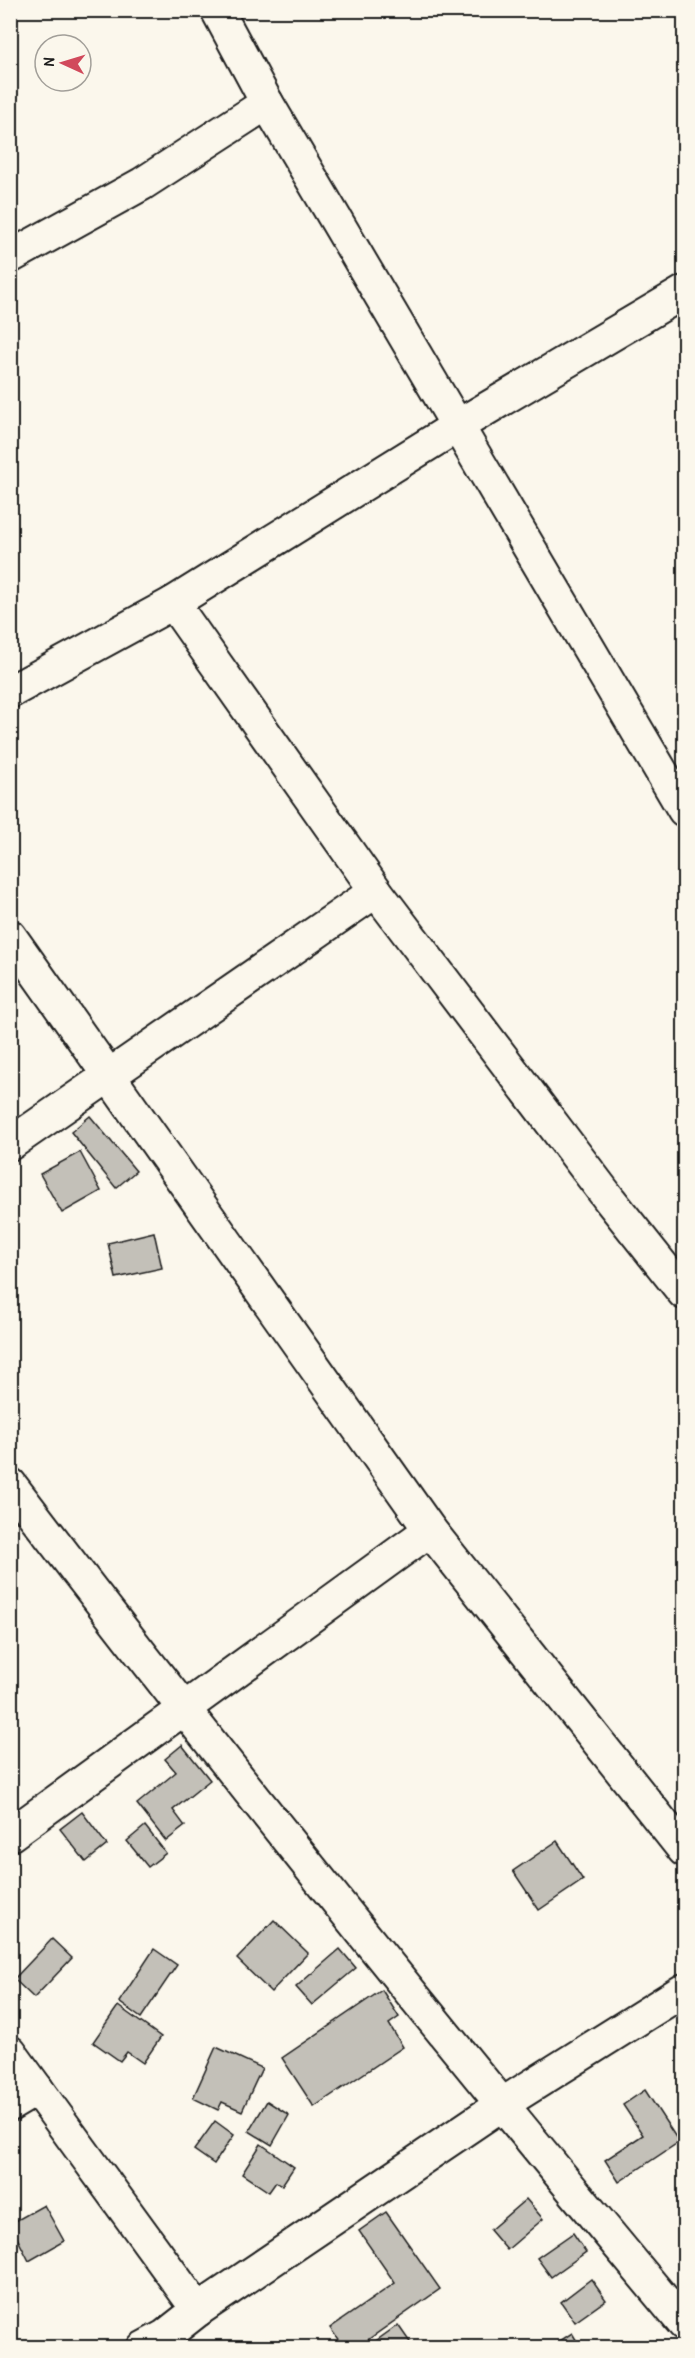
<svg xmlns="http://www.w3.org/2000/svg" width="695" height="2358" viewBox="0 0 695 2358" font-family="'Patrick Hand',sans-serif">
	<rect width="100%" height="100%" fill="#fbf7ec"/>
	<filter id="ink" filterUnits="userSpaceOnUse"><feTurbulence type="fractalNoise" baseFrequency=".0167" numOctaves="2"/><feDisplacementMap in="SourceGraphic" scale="12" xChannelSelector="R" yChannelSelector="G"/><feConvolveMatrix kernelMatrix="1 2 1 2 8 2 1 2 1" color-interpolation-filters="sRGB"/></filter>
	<g filter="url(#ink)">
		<g fill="#c3c0b8" stroke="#1c1c1c" stroke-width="1.5">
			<polygon points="90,1116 136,1171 116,1188 71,1132"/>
			<polygon points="80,1152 101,1191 62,1213 40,1174"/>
			<polygon points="154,1232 162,1268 116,1278 108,1243"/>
			<polygon points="182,1745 210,1780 173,1810 185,1826 166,1841 137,1804 176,1772 165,1759"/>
			<polygon points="82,1812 107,1845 86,1862 60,1829"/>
			<polygon points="145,1826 166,1853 148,1867 127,1841"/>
			<polygon points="557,1841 583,1880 539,1910 513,1871"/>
			<polygon points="274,1920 308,1953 271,1992 237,1959"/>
			<polygon points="52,1939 72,1958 34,1998 14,1979"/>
			<polygon points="154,1949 177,1965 141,2018 119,2002"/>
			<polygon points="340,1949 356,1968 312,2005 296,1987"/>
			<polygon points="382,1990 399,2017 389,2024 403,2047 314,2107 282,2058"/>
			<polygon points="118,2006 161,2037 143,2063 127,2052 120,2061 93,2042"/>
			<polygon points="216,2047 262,2068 242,2111 222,2102 218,2110 193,2098"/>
			<polygon points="645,2090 679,2142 619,2182 605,2160 643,2135 623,2105"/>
			<polygon points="267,2101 289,2115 272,2145 249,2131"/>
			<polygon points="215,2121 234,2135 214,2164 194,2150"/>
			<polygon points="261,2144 294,2167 282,2185 276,2182 269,2192 242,2174"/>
			<polygon points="526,2199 543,2219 507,2250 490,2230"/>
			<polygon points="44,2205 64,2241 29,2261 10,2224"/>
			<polygon points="386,2212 440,2289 356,2348 344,2348 330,2328 395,2283 359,2231"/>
			<polygon points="573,2233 586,2252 551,2277 537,2258"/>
			<polygon points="591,2279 606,2300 575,2322 561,2302"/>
			<polygon points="398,2325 412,2345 408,2348 366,2348"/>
			<polygon points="572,2333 581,2348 549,2348"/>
		</g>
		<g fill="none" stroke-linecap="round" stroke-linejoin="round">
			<defs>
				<g id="minor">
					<polyline points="217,10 267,103 684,810"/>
					<polyline points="10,257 142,184 267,103"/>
					<polyline points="173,603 376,891 610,1200 684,1293"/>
					<polyline points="10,692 173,603 459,425 684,292"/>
					<polyline points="10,936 430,1530 684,1850"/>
					<polyline points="10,1144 376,891"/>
					<path d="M10,1484c218,286 444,565 674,840"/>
					<polyline points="10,1835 430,1530"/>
					<polyline points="10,2052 198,2310 165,2336 143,2348"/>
					<polyline points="10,2105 37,2089"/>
					<polyline points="198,2310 501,2105 684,1990"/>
				</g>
			</defs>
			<use href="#minor" stroke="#1c1c1c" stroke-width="36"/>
			<use href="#minor" stroke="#fbf7ec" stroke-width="32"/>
		</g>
	</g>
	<rect width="695" height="2358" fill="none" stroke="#fbf7ec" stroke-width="36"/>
	<rect x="18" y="18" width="659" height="2322" fill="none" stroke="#1c1c1c" stroke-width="2" filter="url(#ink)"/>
	<g transform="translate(63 63) rotate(274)"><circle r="28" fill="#fbf7ec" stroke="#a29f99" stroke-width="1.5"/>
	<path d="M0-4.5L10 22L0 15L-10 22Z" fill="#d1495b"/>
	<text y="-9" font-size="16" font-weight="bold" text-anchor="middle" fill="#1c1c1c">N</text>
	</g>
</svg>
